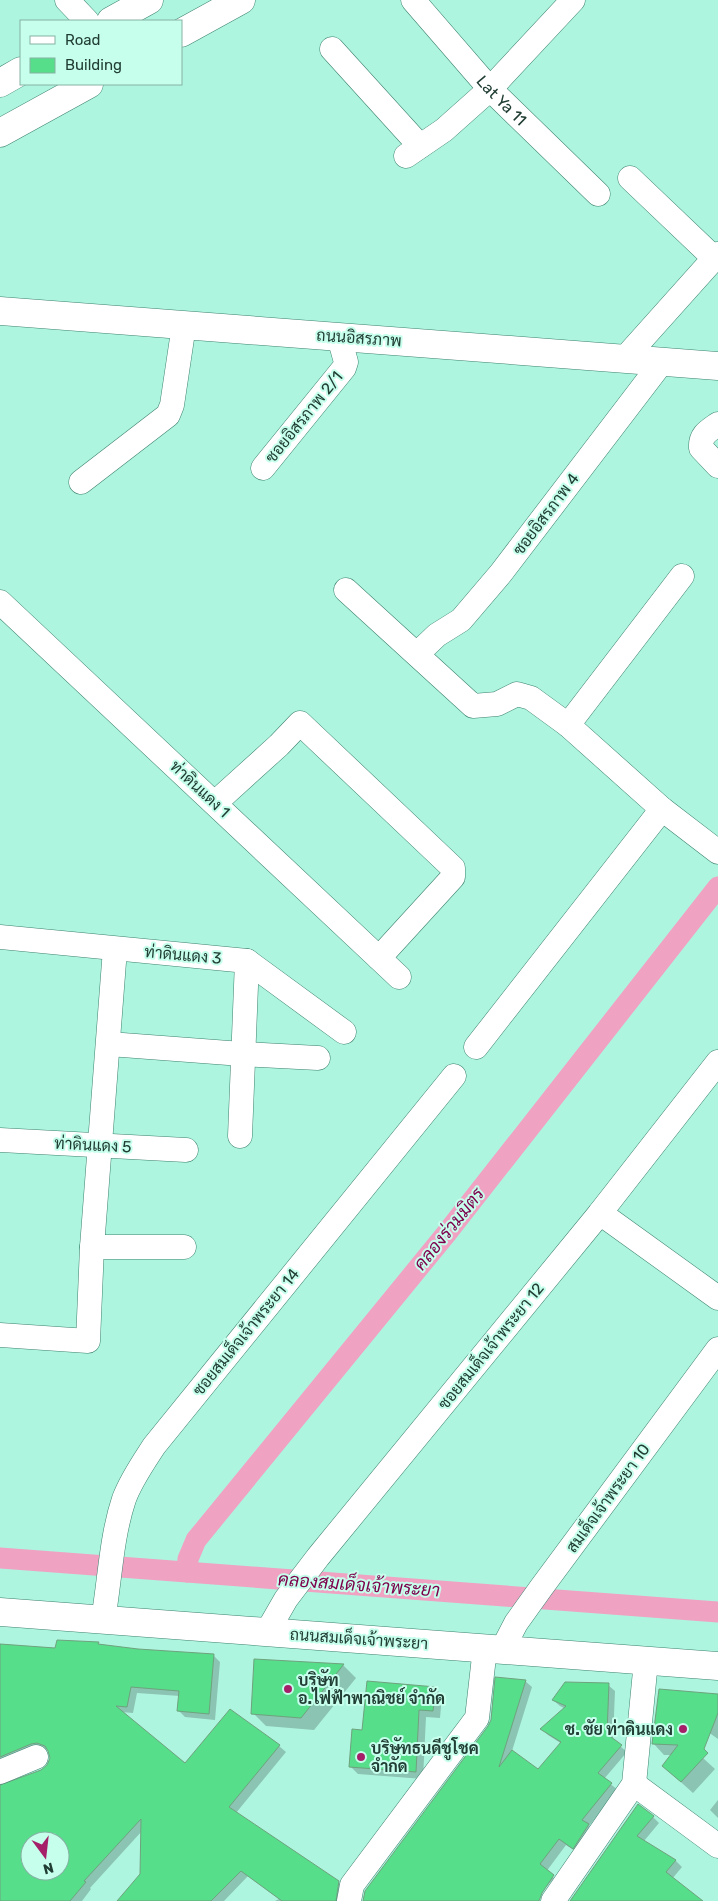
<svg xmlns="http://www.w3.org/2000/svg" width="718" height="1901" viewBox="0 0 718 1901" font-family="Rubik,Sarabun,sans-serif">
	<rect width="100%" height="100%" fill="#aef5df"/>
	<g fill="#0003" fill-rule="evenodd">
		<path d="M58,1641l40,3 40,6 75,5 7,7 -5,58 -30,-3 -6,-6 1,-15 -43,-3 -4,20 -12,-1 65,52 93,-18 7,6 -50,61 102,69 7,7 -3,12 -4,-3 -1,3h-62l4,-2 -31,-23 -24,25h-97l14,-27 1,-43 -52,57 1,1 -9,12h-82v-114l42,-16 6,-5 3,-8 -1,-7 -5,-2 -7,1 -38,17v-122l56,5zM30,1841h30v30h-30z"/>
		<polygon points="255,1660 343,1665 356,1678 314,1730 266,1726 253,1713"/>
		<polygon points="525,1681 532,1687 512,1751 538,1771 562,1744 548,1735 542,1729 566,1709 560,1706 553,1700 608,1685 615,1691 613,1740 627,1752 604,1779 618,1790 589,1826 595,1832 577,1852 566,1845 546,1872 554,1878 534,1901 364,1901"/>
		<polygon points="435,1688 442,1695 440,1718 426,1717 423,1779 358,1774 351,1767 363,1731"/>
		<polygon points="718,1695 718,1739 701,1727 703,1758 715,1769 693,1793 663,1766 672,1755 664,1755 653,1743"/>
		<polygon points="718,1800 718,1818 710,1810"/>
		<polygon points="653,1817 659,1823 644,1841 676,1861 682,1867 672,1879 701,1901 571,1901"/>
	</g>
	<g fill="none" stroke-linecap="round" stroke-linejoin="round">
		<g stroke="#f0a2c3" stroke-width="21">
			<polyline points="0,1558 718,1612"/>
			<polyline points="187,1572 188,1559 196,1540 446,1234 718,887"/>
		</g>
	</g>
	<g fill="#56de8a" stroke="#6fa27e" fill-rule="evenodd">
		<path d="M57,1640l42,2 -1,2 40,5 76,5 -5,60 -32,-3 2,-20 -48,-4 -4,20 -11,-1 69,57 45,-54 50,36 -51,62 110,74 -3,20h-54l-41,-30 -30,30h-94l23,-27 1,-55 -57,62 2,1 -16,19h-70v-116l41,-15 6,-5 3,-7 -2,-7 -3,-5 -8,-3 -6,1 -31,13v-113l55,4zM30,1841h30v30h-30z"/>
		<polygon points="254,1659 344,1664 301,1718 251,1714"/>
		<polygon points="495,1677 526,1680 499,1767 512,1750 538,1769 561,1742 540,1729 566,1706 552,1700 565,1682 609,1683 607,1734 622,1745 598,1773 612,1783 582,1820 589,1824 573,1849 559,1839 540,1864 554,1875 542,1893 539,1901 363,1901 365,1891 488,1726 491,1720"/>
		<polygon points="367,1681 436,1687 433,1711 419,1710 416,1772 349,1767 352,1729 362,1730"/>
		<polygon points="659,1689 718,1694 718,1713 704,1749 708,1753 681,1782 662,1766 678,1745 652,1744"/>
		<polygon points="638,1804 654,1816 637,1836 676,1860 666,1872 703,1901 570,1901"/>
	</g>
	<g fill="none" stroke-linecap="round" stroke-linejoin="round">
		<defs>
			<g id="street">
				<polyline points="67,0 87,21"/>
				<path id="s1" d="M413,0l77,89 108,105"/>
				<polyline points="332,49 420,146"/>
				<polyline points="406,156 444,130 490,89 573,0"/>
				<polyline points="630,178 714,258"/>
				<polyline points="624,359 718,254"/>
				<path d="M718,424c-10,7 -18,11 -17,24l17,18"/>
				<polyline points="263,468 344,368 346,362 339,337"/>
				<polyline points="81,482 168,415 172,405 184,325"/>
				<polyline points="346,590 473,706 497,704 517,694 531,698 568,725 662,809 718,852"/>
				<polyline points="0,602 399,977"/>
				<polyline points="417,654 437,635 461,620 501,573 662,362"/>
				<polyline points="568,725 682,576"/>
				<polyline points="215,803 279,745 300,723 453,868 453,877 379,958"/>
				<polyline points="0,937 247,961 344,1032"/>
				<polyline points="109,1044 242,1054 318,1058"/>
				<polyline points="476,1047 662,809"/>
				<polyline points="240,1136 247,961"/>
				<polyline points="0,1140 186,1150"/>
				<polyline points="600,1213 718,1298"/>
				<polyline points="92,1247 184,1247"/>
				<polyline points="0,1335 88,1341 92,1247 115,949"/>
				<path d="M103,1620c7,-40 8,-82 21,-121 7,-19 19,-36 30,-53l300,-370"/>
				<polyline points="267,1632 286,1599 318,1557 600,1213 718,1062"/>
				<polyline points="502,1650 516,1623 541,1588 718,1349"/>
				<polyline points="0,1772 36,1757"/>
				<polyline points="634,1784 718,1846"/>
				<polyline points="349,1901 352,1885 477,1718 485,1648"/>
				<polyline points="553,1901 634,1784 646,1661"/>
			</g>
			<g id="secondary">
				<polyline points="111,21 149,0"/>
				<polyline points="181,33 241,0"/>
				<polyline points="0,83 21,71"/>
				<polyline points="0,133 89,84"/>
				<polyline points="0,311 718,366"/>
				<polyline points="0,1612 718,1666"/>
			</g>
		</defs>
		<use href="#street" stroke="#3d826f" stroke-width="25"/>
		<use href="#secondary" stroke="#3d826f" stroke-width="29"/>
		<use href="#street" stroke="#fff" stroke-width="24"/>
		<use href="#secondary" stroke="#fff" stroke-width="28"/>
	</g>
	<g fill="#a62069" stroke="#c7ffed" stroke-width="2">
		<circle cx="288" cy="1689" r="5"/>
		<circle cx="683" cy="1729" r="5"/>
		<circle cx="361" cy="1757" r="5"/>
	</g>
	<g text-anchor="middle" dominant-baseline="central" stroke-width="4" stroke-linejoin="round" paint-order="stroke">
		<g font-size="16" fill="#213e35" stroke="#c7ffed">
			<text stroke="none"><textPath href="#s1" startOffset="134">Lat Ya 11</textPath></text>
			<text transform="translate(359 338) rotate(4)">ถนนอิสรภาพ</text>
			<text transform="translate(304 417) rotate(-51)">ซอยอิสรภาพ 2/1</text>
			<text transform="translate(546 514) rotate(-53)">ซอยอิสรภาพ 4</text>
			<text transform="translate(200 789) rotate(43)">ท่าดินแดง 1</text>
			<text transform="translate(183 955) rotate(5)">ท่าดินแดง 3</text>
			<text transform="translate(93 1145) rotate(3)">ท่าดินแดง 5</text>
			<text transform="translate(246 1332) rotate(-51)">ซอยสมเด็จเจ้าพระยา 14</text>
			<text transform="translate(491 1346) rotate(-51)">ซอยสมเด็จเจ้าพระยา 12</text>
			<text transform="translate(608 1498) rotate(-54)">สมเด็จเจ้าพระยา 10</text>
			<text transform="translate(359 1639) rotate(4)">ถนนสมเด็จเจ้าพระยา</text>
		</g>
		<g font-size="16" font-weight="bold" fill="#213e35" stroke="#c7ffed" text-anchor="start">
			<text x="298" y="1680">บริษัท<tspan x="298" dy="18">อ.ไฟฟ้าพาณิชย์ จำกัด</tspan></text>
			<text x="673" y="1729" text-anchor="end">ช. ชัย ท่าดินแดง</text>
			<text x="371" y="1748">บริษัทธนดีชูโชค<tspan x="371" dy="18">จำกัด</tspan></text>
		</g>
		<g font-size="18" font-style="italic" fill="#7d004b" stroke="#c7ffed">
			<text transform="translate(449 1229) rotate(-51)">คลองร่วมมิตร</text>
			<text transform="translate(359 1585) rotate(4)">คลองสมเด็จเจ้าพระยา</text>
		</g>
	</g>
	<rect x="20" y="20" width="162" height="65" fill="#c7ffed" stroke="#85b2a3"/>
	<rect x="30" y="36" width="25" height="8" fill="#ffffff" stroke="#85b2a3"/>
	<text x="65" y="45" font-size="15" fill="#213e35">Road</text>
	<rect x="30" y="58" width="25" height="15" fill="#56de8a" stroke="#85b2a3"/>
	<text x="65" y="70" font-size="15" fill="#213e35">Building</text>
	<g transform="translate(45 1856) rotate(165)"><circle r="24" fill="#c7ffed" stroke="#85b2a3"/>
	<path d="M0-4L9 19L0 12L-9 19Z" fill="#a62069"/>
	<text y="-8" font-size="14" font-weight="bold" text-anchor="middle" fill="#213e35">N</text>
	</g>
</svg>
